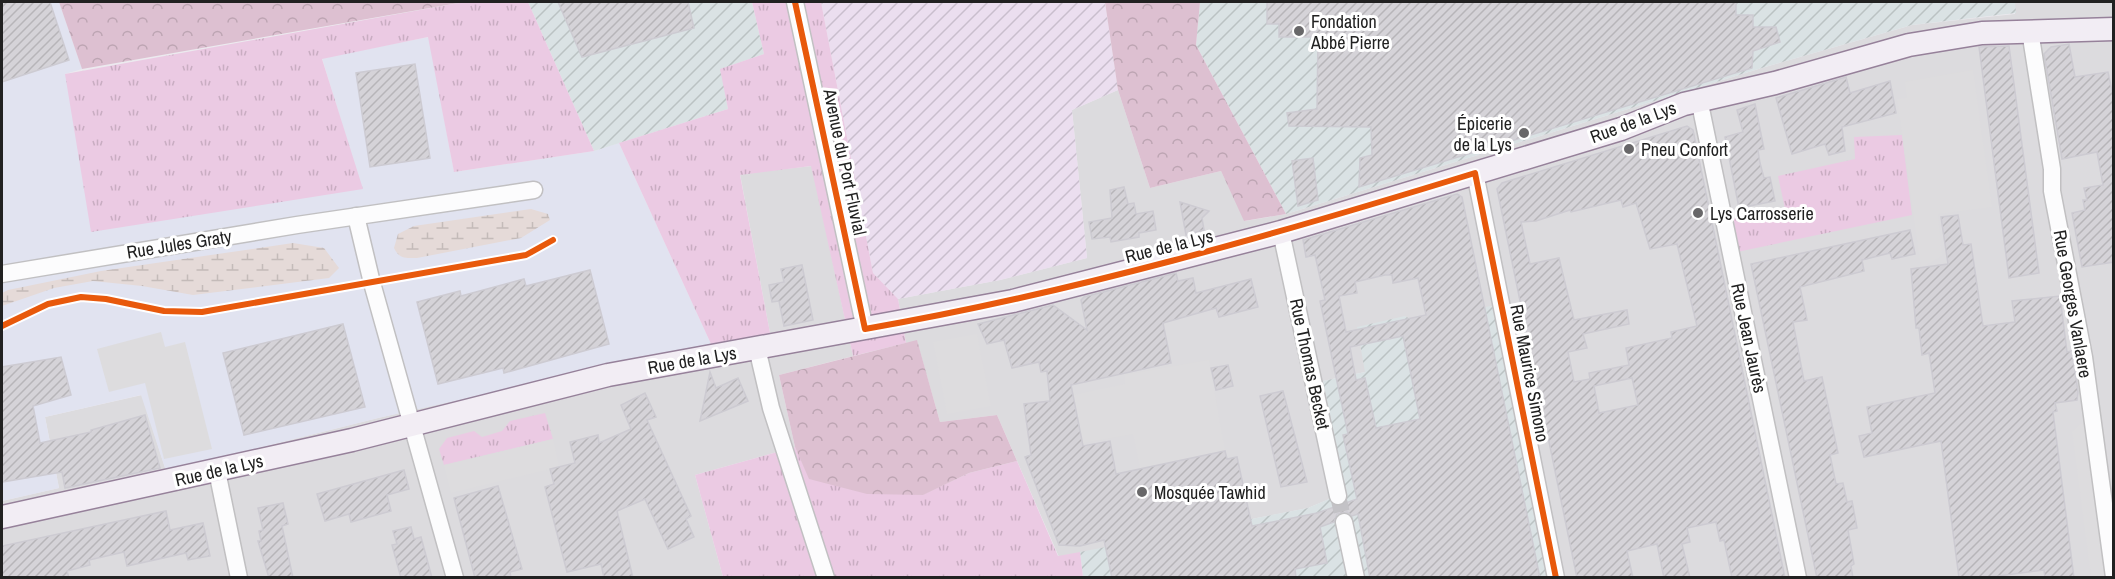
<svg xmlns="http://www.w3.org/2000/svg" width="2115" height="579" viewBox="0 0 2115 579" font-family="'Archivo Narrow',sans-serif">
	<defs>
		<pattern id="industrial-furrows" width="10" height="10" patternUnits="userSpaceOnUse" patternTransform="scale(1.5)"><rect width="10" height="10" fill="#dae2e4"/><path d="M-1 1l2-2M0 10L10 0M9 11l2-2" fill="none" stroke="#bbc2c3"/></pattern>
		<pattern id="farmland-furrows" width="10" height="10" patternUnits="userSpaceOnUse" patternTransform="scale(1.5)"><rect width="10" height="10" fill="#ebdeef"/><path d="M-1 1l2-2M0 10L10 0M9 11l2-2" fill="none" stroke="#c9becd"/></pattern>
		<pattern id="grass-tufts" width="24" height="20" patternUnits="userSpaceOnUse" patternTransform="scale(1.5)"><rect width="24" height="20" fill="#ebcae3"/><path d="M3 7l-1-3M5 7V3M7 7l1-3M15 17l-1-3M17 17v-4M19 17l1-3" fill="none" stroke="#c9adc2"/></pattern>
		<pattern id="forest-crowns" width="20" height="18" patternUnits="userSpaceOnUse" patternTransform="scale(1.5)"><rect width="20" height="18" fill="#ddc0d1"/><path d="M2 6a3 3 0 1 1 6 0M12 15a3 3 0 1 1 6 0" fill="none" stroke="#bda5b3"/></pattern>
		<pattern id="wetland-marsh" width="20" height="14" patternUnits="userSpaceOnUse" patternTransform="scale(1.5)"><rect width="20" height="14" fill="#e5dad8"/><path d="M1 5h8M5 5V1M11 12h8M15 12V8" fill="none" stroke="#c4bbb9"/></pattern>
		<pattern id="building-hatch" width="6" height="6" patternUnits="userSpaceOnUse" patternTransform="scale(1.5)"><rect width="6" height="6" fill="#d5d3d8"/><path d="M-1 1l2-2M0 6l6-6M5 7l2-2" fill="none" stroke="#b7b5b9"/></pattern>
	</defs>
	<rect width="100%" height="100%" fill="#eceaef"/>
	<g fill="#dcdbde">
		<polygon points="2015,2 2113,2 2113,577 1548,577 1494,305 1365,372 1323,381 1346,492 1308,508 1059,557 997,415 940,422 917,341 906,343 898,299 1000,280 1087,258 1072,110 1118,90 1150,188 1221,171 1245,221 1286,214 1765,67 1912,25 2015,14"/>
		<polygon points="812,166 853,356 779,375 795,447 695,475 723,577 2,577 2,501 59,488 45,417 142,395 166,471 378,418 645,357 770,333 740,174"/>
	</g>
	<polygon fill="#e1e3f0" points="2,2 59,2 82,69 65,74 362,189 322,58 429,37 454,172 594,151 619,143 711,344 378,418 166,471 141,395 45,417 59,488 2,501"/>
	<g fill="url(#industrial-furrows)">
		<polygon points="528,2 752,2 764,54 721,69 728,109 594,151"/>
		<polygon points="1200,2 2015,2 2016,13 1912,25 1765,67 1286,214 1196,45"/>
		<polygon points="1495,305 1548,577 1083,577 1080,552 1308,508 1345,492 1323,381 1365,372 1357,327 1405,316 1415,322"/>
	</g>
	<polygon fill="url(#farmland-furrows)" points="821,2 1105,2 1118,90 1072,110 1087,258 1000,280 898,299 873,273"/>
	<g fill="url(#grass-tufts)">
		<polygon points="464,2 528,2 594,151 454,172 428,37 322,59 363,189 91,232 65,74"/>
		<polygon points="752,2 821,2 873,273 898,299 906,343 853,356 811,166 740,175 770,333 711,344 619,143 728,109 720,69 764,54"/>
		<polygon points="1902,135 1912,215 1737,252 1733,218 1785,209 1778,176 1855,159 1854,137"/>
		<polygon points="545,413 553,439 444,465 439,449 447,438 474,431 482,437 502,431 510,421"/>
		<polygon points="795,447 810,479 922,495 969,473 1017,461 1058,556 1080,552 1083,577 723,577 695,475"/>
	</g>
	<g fill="url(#forest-crowns)">
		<polygon points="59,2 464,2 82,69"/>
		<polygon points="1105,2 1200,2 1196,45 1286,214 1244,221 1221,171 1150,188 1118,90"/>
		<polygon points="917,340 940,422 997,415 1017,461 969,473 923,495 867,494 809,479 795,447 779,375"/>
	</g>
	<g fill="url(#wetland-marsh)">
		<path d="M531,209l17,5 2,6 -29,18 -104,20c-11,0 -18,1 -23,-10l4,-14 16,-8z"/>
		<polygon points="293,243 324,248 339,268 329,278 193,295 142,286 93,281 54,288 2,306 2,293 8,290 101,271"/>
	</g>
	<g fill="#dddcde">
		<polygon points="1973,70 1992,207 1938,214 1942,256 1921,268 1897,99 1907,98 1905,82"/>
		<polygon points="161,332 165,347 185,342 212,449 164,459 145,383 109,392 97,349"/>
		<polygon points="977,334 991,406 947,414 933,342"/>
		<polygon points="1209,360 1225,451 1140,469 1133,434 1082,443 1073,395 1125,384 1124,375"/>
		<polygon points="2087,418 2106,577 2091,577 2072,431"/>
		<polygon points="553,439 559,467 451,493 444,465"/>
	</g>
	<g fill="url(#building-hatch)" stroke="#cdcbd2" stroke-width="1.5" fill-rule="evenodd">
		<polygon points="2,2 50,2 69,60 2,82"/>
		<polygon points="558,2 688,2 694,28 582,57"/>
		<polygon points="1267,2 1736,2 1736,15 1753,15 1753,27 1776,27 1780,42 1753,51 1752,68 1359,187 1360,158 1372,155 1371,127 1289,126 1287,113 1317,109 1318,37 1279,37 1279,24 1267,24"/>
		<polygon points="2069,44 2075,77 2108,72 2114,100 2114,262 2082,267 2072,213 2085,210 2083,200 2087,200 2084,188 2103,185 2097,152 2062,159 2044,54 2051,47"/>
		<polygon points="2009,46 2039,273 2009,278 1979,47"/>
		<polygon points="415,64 430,158 370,167 356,73"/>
		<polygon points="1846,77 1850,93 1890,81 1896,113 1842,127 1845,151 1829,155 1825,144 1792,154 1776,98"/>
		<polygon points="1755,104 1764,149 1758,150 1760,163 1764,178 1770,177 1775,201 1739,208 1725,137 1743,132 1737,110"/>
		<path d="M1687,126l6,4 92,448h-53l-8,-38 -4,1 -4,-19 -29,6 3,14 -8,2 8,34h-26l-7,-34 -30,7 6,27h-56l-80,-389 5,-6zM1621,200l2,7 13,-4 14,46 27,-5 20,82 -26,6 1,6 -46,10 3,17 -40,8 1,6 -16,3 -6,-30 19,-4 -4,-14 46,-10 -2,-14 -53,10 -15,-62 -29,6 -9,-42 15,-1 34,-11 1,2zM1632,378l6,27 -39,8 -5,-27z"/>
		<polygon points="1313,158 1318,200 1298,206 1292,161"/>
		<polygon points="1124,187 1128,204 1134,203 1136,214 1153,211 1156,230 1139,233 1139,237 1111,242 1110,237 1092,239 1089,222 1112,218 1110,190"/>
		<path d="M1457,194l5,3 78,381h-170l-12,-64 -6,2 -5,-4 -10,2 -3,8 -14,5 7,36 -32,6 1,9h-184l-8,-38 -24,6 -21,-1 -34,-88 6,-2 -7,-51 26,-3 -3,-30 -6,1 -2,-10 -27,6 -8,-28 -17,4 -9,-20 75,-19 34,25 -6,-30 3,-3 92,-24 2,8 15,-3 3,15 55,-14 7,28 -39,10 -3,-9 -53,15 8,40 -100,22 12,61 27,-5 6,33 109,-23 2,8 10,-2 15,69 65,-13 40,-14 -14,-64 5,-1 -28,-133 5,-1 -10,-45 -9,2 -3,-17zM1385,275h7l1,8 25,-5 8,37 -80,17 -7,-36 18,-3 -2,-11zM1403,336l17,83 -44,9 -11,-50 -9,2 -6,-33z"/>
		<polygon points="1180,202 1209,211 1202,218 1204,230 1186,235"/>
		<polygon points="1958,215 1963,245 1971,244 1983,326 2015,322 2012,301 2060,296 2067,352 2072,351 2078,392 2077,400 2055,403 2057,411 2053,412 2074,578 2045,578 2044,570 1984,578 1959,578 1941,441 1864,457 1859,436 1872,433 1867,407 1935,393 1929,353 1922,355 1919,328 1916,328 1911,269 1948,264 1941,217"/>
		<polygon points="1910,230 1915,254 1892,259 1890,253 1862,260 1864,271 1800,287 1807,320 1793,322 1804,381 1822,377 1838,453 1830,455 1836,484 1843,483 1847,502 1852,501 1857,528 1848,530 1854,564 1851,566 1853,578 1817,578 1751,264"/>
		<polygon points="802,265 813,320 784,326 779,301 772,302 769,285 784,282 781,269"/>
		<polygon points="590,270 609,344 504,373 503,368 438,384 417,302 460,291 461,296 524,279 526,286"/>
		<polygon points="343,324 365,407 244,435 223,353"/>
		<polygon points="61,357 71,395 33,406 40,443 91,432 91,430 145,415 160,468 65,488 62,472 2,482 2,367"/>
		<polygon points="1228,365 1233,386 1216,390 1211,368"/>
		<polygon points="710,372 716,388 738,378 748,401 700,421"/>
		<polygon points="1283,391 1307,482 1281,487 1260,396"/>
		<polygon points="645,393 656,417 647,420 691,516 686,519 694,537 668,549 645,499 617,511 633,578 604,578 601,564 567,572 545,487 554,484 550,469 575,463 570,442 598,435 599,443 631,429 621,405"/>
		<polygon points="404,470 409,489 387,495 391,511 351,522 349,514 325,521 317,494"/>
		<polygon points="498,486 522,569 510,572 511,578 475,578 454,498"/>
		<polygon points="283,503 288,524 282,526 293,578 269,578 258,541 261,541 259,531 263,530 258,508"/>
		<polygon points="166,511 170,530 203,523 210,556 188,560 186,553 127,566 124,552 89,560 90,565 67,571 69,578 2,578 2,546"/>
		<polygon points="411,527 414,539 421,537 432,578 401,578 392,545 397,544 393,531"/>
	</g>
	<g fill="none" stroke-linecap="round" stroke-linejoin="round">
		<polyline stroke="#c3c2c6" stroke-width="16" stroke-dasharray="16 8" stroke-linecap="butt" points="1338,496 1344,522"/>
		<defs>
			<g id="street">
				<polyline points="795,2 865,329"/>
				<polyline points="2030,31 2052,169 2052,191 2084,357 2114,577"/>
				<polyline points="1699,99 1798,578"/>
				<polyline points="1475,173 1556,578"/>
				<polyline points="356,216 372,283 455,578"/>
				<polyline points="1281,232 1338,496"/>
				<polyline points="2,274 297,225 534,190"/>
				<polyline points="757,348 771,408 826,578"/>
				<polyline points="217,471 239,578"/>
				<polyline points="1344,522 1356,578"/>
			</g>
			<polyline id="secondary" points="2,517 352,440 608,375 1013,301 1281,232 1621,129 1684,104 1775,83 1909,45 1982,33 2114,29"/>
		</defs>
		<use href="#street" stroke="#c1c0c2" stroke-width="19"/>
		<use href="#secondary" stroke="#96819a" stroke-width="25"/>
		<use href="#street" stroke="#fcfcfd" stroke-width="16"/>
		<use href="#secondary" stroke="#f2edf4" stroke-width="22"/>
		<defs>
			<g id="cycleway">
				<path d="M795,2l70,327c207,-36 409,-94 610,-156l81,405"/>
				<polyline points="2,326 48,304 81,297 106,299 164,311 202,312 526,255 553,240"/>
			</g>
		</defs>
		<use href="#cycleway" stroke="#fff" stroke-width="10"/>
		<use href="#cycleway" stroke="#e8590c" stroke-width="6"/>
	</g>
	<g fill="#686769" stroke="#fff" stroke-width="2">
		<circle cx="1299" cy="31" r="6"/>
		<circle cx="1524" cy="133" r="6"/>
		<circle cx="1629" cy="149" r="6"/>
		<circle cx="1698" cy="213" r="6"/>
		<circle cx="1142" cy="492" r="6"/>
	</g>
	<g text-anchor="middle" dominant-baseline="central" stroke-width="6" stroke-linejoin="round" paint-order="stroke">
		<g font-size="18" fill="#212121" stroke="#fff" text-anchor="start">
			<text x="1311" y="21">Fondation<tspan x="1311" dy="21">Abbé Pierre</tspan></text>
			<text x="1512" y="123" text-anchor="end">Épicerie<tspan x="1512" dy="21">de la Lys</tspan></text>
			<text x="1641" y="149">Pneu Confort</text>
			<text x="1710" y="213">Lys Carrosserie</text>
			<text x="1154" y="492">Mosquée Tawhid</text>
		</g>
		<g font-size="18" fill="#212121" stroke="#fff">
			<text transform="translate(1633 122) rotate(-20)">Rue de la Lys</text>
			<text transform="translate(845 162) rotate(78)">Avenue du Port Fluvial</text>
			<text transform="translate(179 244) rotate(-9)">Rue Jules Graty</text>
			<text transform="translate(1169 246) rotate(-14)">Rue de la Lys</text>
			<text transform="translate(2073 304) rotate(80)">Rue Georges Vanlaere</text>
			<text transform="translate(1749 338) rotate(78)">Rue Jean Jaurès</text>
			<text transform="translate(692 360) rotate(-10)">Rue de la Lys</text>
			<text transform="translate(1310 364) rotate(78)">Rue Thomas Becket</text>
			<text transform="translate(1530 373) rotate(79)">Rue Maurice Simono</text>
			<text transform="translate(219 470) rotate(-13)">Rue de la Lys</text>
		</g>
	</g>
	<rect width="2115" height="579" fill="none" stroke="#212121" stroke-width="6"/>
</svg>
